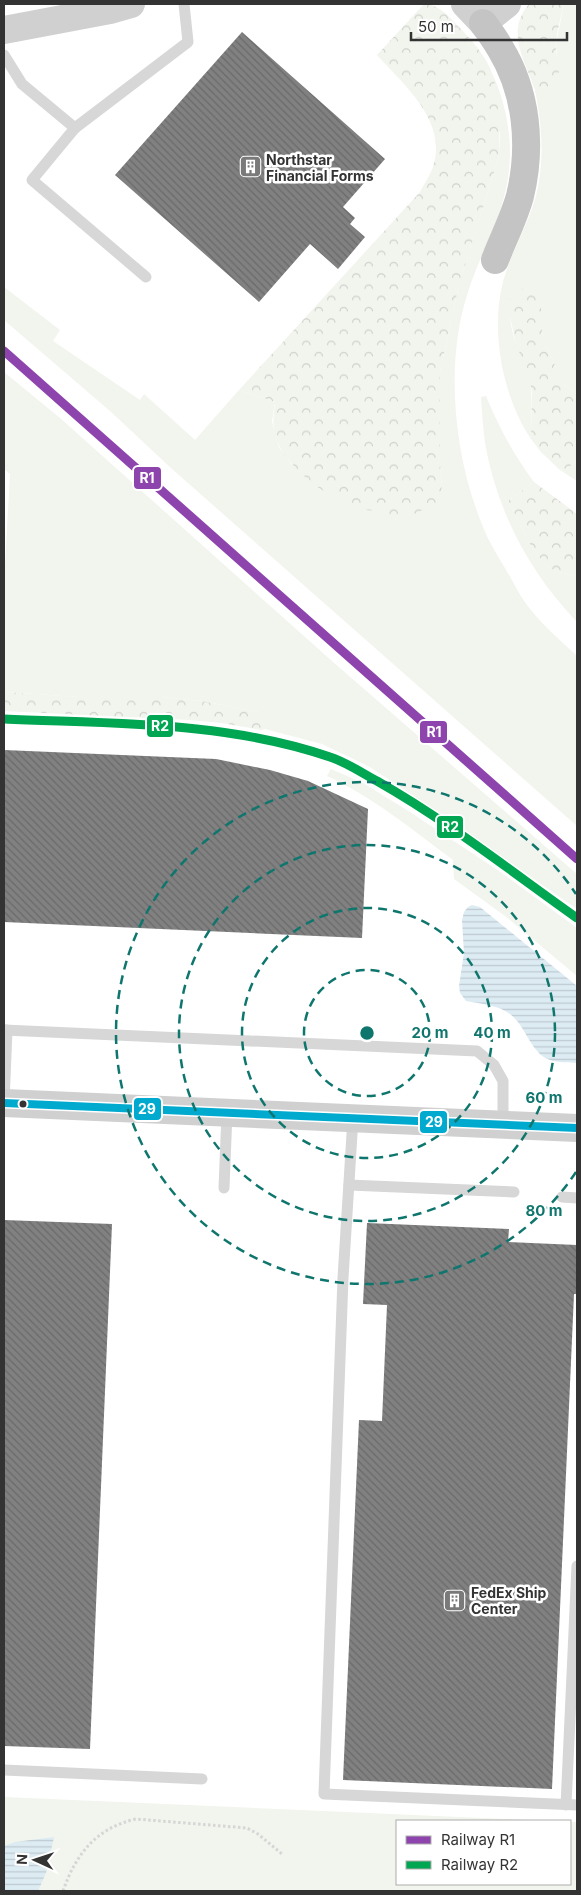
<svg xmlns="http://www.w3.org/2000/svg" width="581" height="1895" viewBox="0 0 581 1895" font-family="Inter,sans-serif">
	<defs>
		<pattern id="forest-crowns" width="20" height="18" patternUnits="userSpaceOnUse" patternTransform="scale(1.25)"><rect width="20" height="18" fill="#f1f5ed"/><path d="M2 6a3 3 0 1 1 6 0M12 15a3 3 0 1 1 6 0" fill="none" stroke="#cfd2cc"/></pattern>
		<pattern id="water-rules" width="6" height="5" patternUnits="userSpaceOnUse" patternTransform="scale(1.25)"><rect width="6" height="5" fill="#ddebf3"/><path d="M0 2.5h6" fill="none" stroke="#becad1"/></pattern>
		<pattern id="building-back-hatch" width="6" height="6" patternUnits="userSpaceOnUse" patternTransform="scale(1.25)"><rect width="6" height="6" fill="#818181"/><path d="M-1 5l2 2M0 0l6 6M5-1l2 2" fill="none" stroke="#6a6a6a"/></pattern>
	</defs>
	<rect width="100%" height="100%" fill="#fff"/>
	<g fill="#f1f5ed">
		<path d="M564,4h13v390l-15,-11 -18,-45 -3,-12v-20l-30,-10c-2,17 -1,34 6,49 4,10 10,18 12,29 4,22 2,43 2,65 -28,-42 -41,-107 -28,-157 8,-30 25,-57 33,-86 9,-35 6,-72 -1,-106l4,2 19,-21 -2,-27z"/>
		<path d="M493,75c17,38 22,81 11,122 -9,35 -27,64 -37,98 -22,69 -13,160 14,227 7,19 18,36 28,53 6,10 11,21 18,30 14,19 33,35 50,51v170l-406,-358 -61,-57 -106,-91v-33l56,43 -7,11 87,59 4,-6 51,46 44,-50 36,12 -3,19 3,14 4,12 13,18 68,43 20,3 9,3 8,6 45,-33 -2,-24v-92l19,-86 40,-129 1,-19z"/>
		<polygon points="4,372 60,418 333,662 577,874 577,909 402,788 368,766 322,744 265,729 267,726 259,712 202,701 161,697 78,697 4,692 4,584 10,474 4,469"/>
		<path d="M486,396c13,32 28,59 48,86l-26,19c11,20 25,58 46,69 7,3 16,4 23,6v46c-48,-50 -80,-111 -92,-179 -2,-15 -3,-31 -4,-46z"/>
		<polygon points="577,460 577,481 560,470 568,468"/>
		<path d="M331,769l32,14 47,29 89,59 78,57v48l-72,-60 -51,-37 -1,-19c-40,-30 -80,-63 -126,-84z"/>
		<polygon points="4,1797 552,1821 397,1821 397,1884 570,1884 570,1822 577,1822 577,1891 4,1891"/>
	</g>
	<g fill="url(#forest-crowns)">
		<path d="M424,4c13,0 23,10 31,19 14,14 32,33 38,53 6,22 7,57 6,80l-40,129 -19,86v92l2,24 -5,15 -20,11 -20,7c-16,-12 -23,-7 -40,-12 -29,-10 -72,-40 -82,-72 -3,-11 -1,-22 0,-34l-36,-12 181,-198c4,-8 10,-16 13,-25 15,-46 -29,-82 -56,-112z"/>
		<path d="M529,4h35c-3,13 -7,26 -8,39 -2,15 11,39 -6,48 -5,3 -10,2 -15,-1 -10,-30 -30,-58 -6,-86z"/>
		<polygon points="526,288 536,292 539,296 541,306 541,326 544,338 562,383 577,394 577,460 568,468 560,470 541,452 531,439 532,393 528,372 516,345 509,311 511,296 517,290"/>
		<path d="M534,482l43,32v62c-7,-2 -16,-3 -23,-6 -21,-11 -35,-49 -46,-69z"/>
		<polygon points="4,692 78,697 161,697 202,701 259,712 265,717 267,726 265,729 261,730 222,723 189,720 4,711"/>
	</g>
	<g fill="url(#water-rules)">
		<path d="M472,905l8,2 97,79v77c-8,-1 -18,0 -27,-3 -19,-6 -24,-34 -40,-46 -12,-9 -29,-10 -44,-13l-6,-8 -1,-7 5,-33 -2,-33 2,-8 4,-5z"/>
		<polygon points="54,1837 46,1873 38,1891 4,1891 4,1846 15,1842"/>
	</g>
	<g fill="url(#building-back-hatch)">
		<polygon points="242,32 385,159 343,207 355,218 350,224 365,237 338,269 310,244 259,302 115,175"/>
		<polygon points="4,750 216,759 270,770 308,781 368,809 362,938 4,922"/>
		<polygon points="4,1220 112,1224 90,1749 4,1746"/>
		<polygon points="367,1223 509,1229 508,1242 577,1245 577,1294 574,1294 552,1789 343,1780 359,1420 382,1421 387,1305 363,1304"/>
	</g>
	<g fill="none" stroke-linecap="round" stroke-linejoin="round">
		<path stroke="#d6d6d6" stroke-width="3" stroke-dasharray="2.5 2.5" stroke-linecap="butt" d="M63,1891c13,-37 33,-63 73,-72l111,9 11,6 24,20"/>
		<g stroke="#d7d7d7" stroke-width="11">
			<polyline points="4,55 22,84 75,128 188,42 184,4"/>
			<polyline points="75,128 32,180 146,277"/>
			<polyline points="4,1030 477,1051 494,1065 503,1081 503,1125"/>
			<polyline points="4,1103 7,1030"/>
			<polyline points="353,1118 343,1278 324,1794 577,1805"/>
			<polyline points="349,1185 514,1192"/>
			<polyline points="224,1188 227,1113"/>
			<polyline points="562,1197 577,1198"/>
			<polyline points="4,1770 202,1779"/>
			<polyline points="566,1805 577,1566"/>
		</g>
		<g stroke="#d0d0d0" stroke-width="28">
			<polyline points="465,4 483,23 507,4"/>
			<polyline points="4,30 110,10 131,4"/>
			<polyline points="4,1103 577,1128"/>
		</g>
		<path stroke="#c4c4c4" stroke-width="28" d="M483,23c6,8 12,16 17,25 27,44 32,98 20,148 -6,22 -17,43 -25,64"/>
		<defs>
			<polyline id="bus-1" points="4,1103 577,1128"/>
		</defs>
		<use href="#bus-1" stroke="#fff" stroke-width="11"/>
		<use href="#bus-1" stroke="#00a9ce" stroke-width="8"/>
		<defs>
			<polyline id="rail-1" points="4,351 577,859"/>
			<path id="rail-2" d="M4,719c109,5 221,2 326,38 16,5 32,16 47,24 69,39 135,91 200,137"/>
		</defs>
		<use href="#rail-1" stroke="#fff" stroke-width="12"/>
		<use href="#rail-2" stroke="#fff" stroke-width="12"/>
		<use href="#rail-1" stroke="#8e44ad" stroke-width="9"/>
		<use href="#rail-2" stroke="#00a651" stroke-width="9"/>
	</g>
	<g fill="none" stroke="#0f766e" stroke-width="2.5" stroke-dasharray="9 6">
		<circle cx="367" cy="1033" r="63"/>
		<circle cx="367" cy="1033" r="125"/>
		<circle cx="367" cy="1033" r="188"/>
		<path d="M576 1172A251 251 0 1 1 576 894"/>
	</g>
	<defs>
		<symbol id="building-square" viewBox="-11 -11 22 22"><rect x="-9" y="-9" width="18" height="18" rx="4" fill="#7a7a7a" stroke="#fff"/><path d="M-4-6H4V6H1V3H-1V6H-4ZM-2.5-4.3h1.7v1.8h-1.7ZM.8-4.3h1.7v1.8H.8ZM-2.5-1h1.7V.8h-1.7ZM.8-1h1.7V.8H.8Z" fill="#fff"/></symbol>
	</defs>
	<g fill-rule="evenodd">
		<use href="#building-square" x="238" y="154" width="25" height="25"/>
		<use href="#building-square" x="442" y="1588" width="25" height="25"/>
	</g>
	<circle fill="#333" stroke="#fff" stroke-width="2" cx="23" cy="1104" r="4.5"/>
	<g text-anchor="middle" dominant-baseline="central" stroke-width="5" stroke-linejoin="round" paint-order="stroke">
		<g font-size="14" font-weight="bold" fill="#333" stroke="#fff" text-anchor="start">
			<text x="266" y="159">Northstar<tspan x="266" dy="16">Financial Forms</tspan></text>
			<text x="471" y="1592">FedEx Ship<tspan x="471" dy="16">Center</tspan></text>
		</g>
	</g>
	<circle cx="367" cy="1033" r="8" fill="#0f766e" stroke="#fff" stroke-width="2.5"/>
	<g font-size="15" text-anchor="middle" font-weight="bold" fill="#0f766e" stroke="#fff" stroke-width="5" stroke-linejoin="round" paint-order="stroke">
		<text x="430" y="1038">20 m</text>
		<text x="492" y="1038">40 m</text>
		<text x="544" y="1103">60 m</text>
		<text x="544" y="1216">80 m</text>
	</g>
	<g stroke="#fff" stroke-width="2">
		<rect x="133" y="466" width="29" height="24" rx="5" fill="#8e44ad"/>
		<rect x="146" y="714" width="28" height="24" rx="5" fill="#00a651"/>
		<rect x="419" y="720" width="29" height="24" rx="5" fill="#8e44ad"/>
		<rect x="436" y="815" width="28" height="24" rx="5" fill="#00a651"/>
		<rect x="133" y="1097" width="29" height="24" rx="5" fill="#00a9ce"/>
		<rect x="419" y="1110" width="29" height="24" rx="5" fill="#00a9ce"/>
	</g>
	<g font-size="14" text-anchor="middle" font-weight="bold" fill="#fff">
		<text x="147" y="483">R1</text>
		<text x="160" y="731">R2</text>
		<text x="434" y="737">R1</text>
		<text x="450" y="832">R2</text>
		<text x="147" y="1114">29</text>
		<text x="434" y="1127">29</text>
	</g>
	<rect width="581" height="1895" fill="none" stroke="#333333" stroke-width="10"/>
	<rect x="396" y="1820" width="175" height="65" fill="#ffffff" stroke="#adadad"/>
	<rect x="406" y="1836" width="25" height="8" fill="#8e44ad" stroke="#adadad"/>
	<text x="441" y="1845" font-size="15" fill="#333333">Railway R1</text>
	<rect x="406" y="1861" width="25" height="8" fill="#00a651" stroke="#adadad"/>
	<text x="441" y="1870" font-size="15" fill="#333333">Railway R2</text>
	<g transform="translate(35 1860) rotate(273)" stroke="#ffffff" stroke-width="4" paint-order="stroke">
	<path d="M0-4L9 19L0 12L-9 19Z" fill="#333333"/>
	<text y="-8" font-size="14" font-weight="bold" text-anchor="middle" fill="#333333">N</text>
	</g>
	<path d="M411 32v8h156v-8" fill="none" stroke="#333333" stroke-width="2.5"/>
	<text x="418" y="32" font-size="15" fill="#333333" stroke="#ffffff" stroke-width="4" paint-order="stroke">50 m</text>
</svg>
